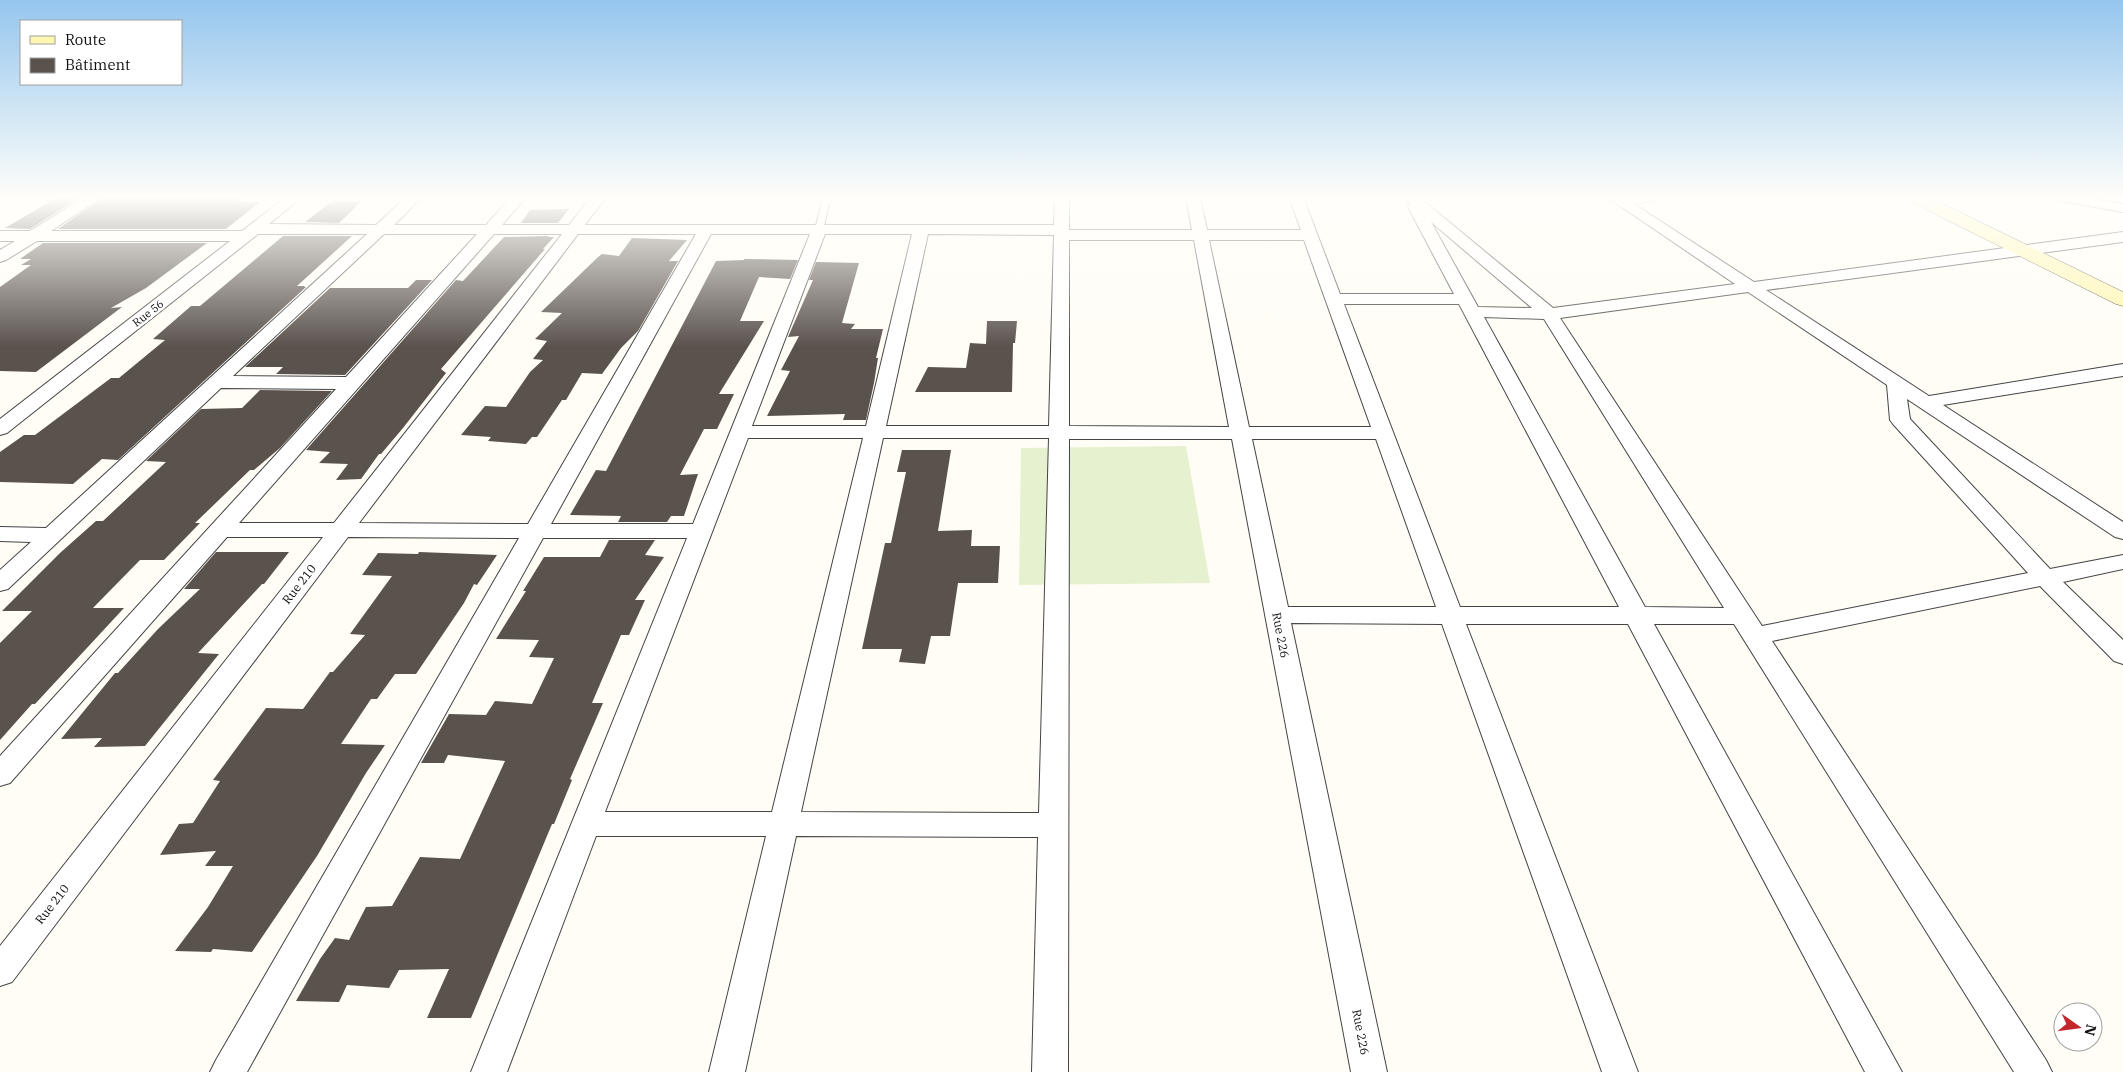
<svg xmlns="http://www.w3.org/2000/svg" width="2123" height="1072" viewBox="0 0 2123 1072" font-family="'IBM Plex Serif',serif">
	<rect width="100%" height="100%" fill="#fffdf5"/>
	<polygon fill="#e6f2cf" points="1186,446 1210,583 1019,585 1021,448"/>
	<g fill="#5a524d">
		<polygon points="58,197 81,197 30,229 5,228"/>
		<polygon points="104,197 243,197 237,202 260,202 226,229 58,229"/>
		<polygon points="332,201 362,201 339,223 305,222"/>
		<polygon points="569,209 558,223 521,223 530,210"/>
		<polygon points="283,236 352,236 297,286 305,286 304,287 306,287 118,460 102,459 73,484 0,482 0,452 24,435 35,435 111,378 119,378 165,340 153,339 191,306 200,306"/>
		<polygon points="549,236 548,237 554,237 543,249 545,249 441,369 446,373 403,428 381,454 379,454 361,479 336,480 348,464 319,463 330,452 306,450 456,280 463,281 504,237"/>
		<polygon points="632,238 687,240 669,261 678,261 638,331 621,348 602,374 582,373 566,400 562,400 537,437 532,437 526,444 488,441 491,437 461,435 485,406 506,407 530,372 543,360 533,359 547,341 535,339 562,313 541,312 597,258 602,254 619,256"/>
		<polygon points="43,243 207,243 146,288 111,308 122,307 36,372 0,371 0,287 31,265 21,265 31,259 20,259"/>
		<polygon points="744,259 798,260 790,279 759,277 740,321 764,321 719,394 734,394 717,429 704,429 680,475 698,474 684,516 671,516 667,522 618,522 621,516 570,515 596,470 606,471 716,261 744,260"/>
		<polygon points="816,262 859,263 842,323 855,324 851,329 883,329 876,358 878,358 874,383 866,420 843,420 845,414 767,416 790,371 781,370 799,336 788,337 813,280 809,280"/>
		<polygon points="416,280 432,280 345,375 276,374 283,367 245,367 330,288 408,288"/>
		<polygon points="987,321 1017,321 1015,343 1013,343 1012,392 915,392 928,367 966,368 970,343 986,344"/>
		<polygon points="260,390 332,391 280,448 254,470 250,470 195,523 200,523 164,560 140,560 93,608 124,608 35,704 32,704 0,740 0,643 32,611 2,611 60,553 96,521 103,521 166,462 146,461 201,409 242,408"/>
		<polygon points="902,450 951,450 938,531 972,530 971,546 1000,546 998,583 958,583 950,636 931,636 925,664 899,662 902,649 862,649 885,543 891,543 906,472 897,472"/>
		<polygon points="609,540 655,540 645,555 664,557 635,600 645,600 629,635 621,635 592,703 603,703 570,779 572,780 554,824 552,824 471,1018 427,1018 449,969 399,970 389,988 347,985 339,1002 296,1001 320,959 335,938 349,940 366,907 392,906 420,857 460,859 505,761 448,755 444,763 421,763 449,714 486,715 495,701 532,704 554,658 529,657 539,640 496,639 526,591 523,591 544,557 600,557"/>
		<polygon points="216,552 289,552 264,584 262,584 198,653 219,654 145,746 94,747 102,738 61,739 115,673 118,673 158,629 200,589 184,589"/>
		<polygon points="419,552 497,555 477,585 474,584 464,603 416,674 395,674 377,699 371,699 341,744 385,745 366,773 317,856 252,952 213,949 211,952 175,951 208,907 233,866 205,866 216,851 160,855 179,824 193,823 220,781 213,780 266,708 303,709 330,672 333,672 365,635 350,634 392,576 362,575 378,553 418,554"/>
	</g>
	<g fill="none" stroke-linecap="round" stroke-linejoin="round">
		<defs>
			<polygon id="lane" points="823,197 831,197 823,230 819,232 815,230"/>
			<g id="street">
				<path d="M85,197h17l-51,34h191l44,-34h16l-33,27 107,1 30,-28h16l-28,28h92l25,-28h15l-24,28h67l22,-28h15l-21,28h469l1,-28h14v33h123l-6,-33h14l7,33h94l-12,-33h14l37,97h114l-46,-87 2,-3 -7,-7h16l134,111 182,-24 -128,-87h51l-2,3 -22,4 120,78 369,-50v10l-357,48 163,106 194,-32v12l-180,29 180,117v17l-8,-2 -208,-138 3,20 140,150 73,-14v14l-60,13 60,58v24l-9,-3 -74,-75 -268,55 274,419 6,12h-38l-280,-448h-80l248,448h-37l-237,-448h-162l172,448h-36l-160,-448 -151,-1 96,449h-36l-119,-633h-163l-1,633h-36l6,-235 -242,-1 -51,236h-36l57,-236h-170l-89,236h-36l216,-534h-144l-296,534h-37l6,-12 303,-522 -171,-1 -336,445 -12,4v-40l323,-409h-96l-217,246 -10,3v-30l336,-367 -115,-1 -213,201 -8,2v-21l31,-28 -31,-1v-14l46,1 321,-294h-109l-251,199 -7,2v-16l230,-178h-193l-31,19 -6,2v-12l15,-9h-15v-10h30zM1431,222l101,86 -54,-1zM384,234h93l-131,143 -113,-1zM494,234h68l-228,289h-95zM578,234h118l-168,290 -169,-1zM711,234h99l-117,290h-142zM825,234h87l-46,192h-114zM928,234l126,1 -5,191h-163zM1069,240h125l35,187 -160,-1zM1209,240h95l67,187h-122zM1748,292l139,93 3,35 3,4 135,149 -266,53 -202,-308zM1344,304h115l160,303h-159zM1484,317l60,2 180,289 -79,-1zM748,438h115l-91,374h-167zM883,438h166l-10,375 -238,-1zM1252,439h124l60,168h-148z"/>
				<polygon points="2054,197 2087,197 2123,204 2123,212 2061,201"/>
			</g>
			<polygon id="secondary" points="1906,197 1929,197 2123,292 2123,306 2116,304 1909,201"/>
		</defs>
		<use href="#lane" stroke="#444" stroke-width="2"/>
		<use href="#street" stroke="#444" stroke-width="2"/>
		<use href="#secondary" stroke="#333" stroke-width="1"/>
		<use href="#lane" fill="#fff" fill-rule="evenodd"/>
		<use href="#street" fill="#fff" fill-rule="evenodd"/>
		<use href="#secondary" fill="#fff6b0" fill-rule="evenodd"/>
	</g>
	<linearGradient id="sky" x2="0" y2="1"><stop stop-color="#95c6ee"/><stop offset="0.57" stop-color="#fffefa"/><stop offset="1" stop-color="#fffefa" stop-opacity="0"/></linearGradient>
	<rect width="2123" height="347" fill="url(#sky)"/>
	<g text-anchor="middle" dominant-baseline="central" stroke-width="5" stroke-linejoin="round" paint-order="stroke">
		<g font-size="11" fill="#111" stroke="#fff">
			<text transform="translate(148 313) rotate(-38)">Rue 56</text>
		</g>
		<g font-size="12" fill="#111" stroke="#fff">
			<text transform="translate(299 584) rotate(-52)">Rue 210</text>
			<text transform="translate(1281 635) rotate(79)">Rue 226</text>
			<text transform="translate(52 904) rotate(-52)">Rue 210</text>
			<text transform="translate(1361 1032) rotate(79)">Rue 226</text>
		</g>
	</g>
	<rect x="20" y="20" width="162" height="65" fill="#ffffff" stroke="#a0a0a0"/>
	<rect x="30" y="36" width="25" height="8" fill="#fff6b0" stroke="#a0a0a0"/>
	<text x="65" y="45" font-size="15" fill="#111111">Route</text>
	<rect x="30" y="58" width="25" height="15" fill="#5a524d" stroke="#a0a0a0"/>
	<text x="65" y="70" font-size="15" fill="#111111">Bâtiment</text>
	<g transform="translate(2078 1027) rotate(104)"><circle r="24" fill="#ffffff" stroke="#a0a0a0"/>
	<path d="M0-4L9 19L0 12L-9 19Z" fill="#c4262e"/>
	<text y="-8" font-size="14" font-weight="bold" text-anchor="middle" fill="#111111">N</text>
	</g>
</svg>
